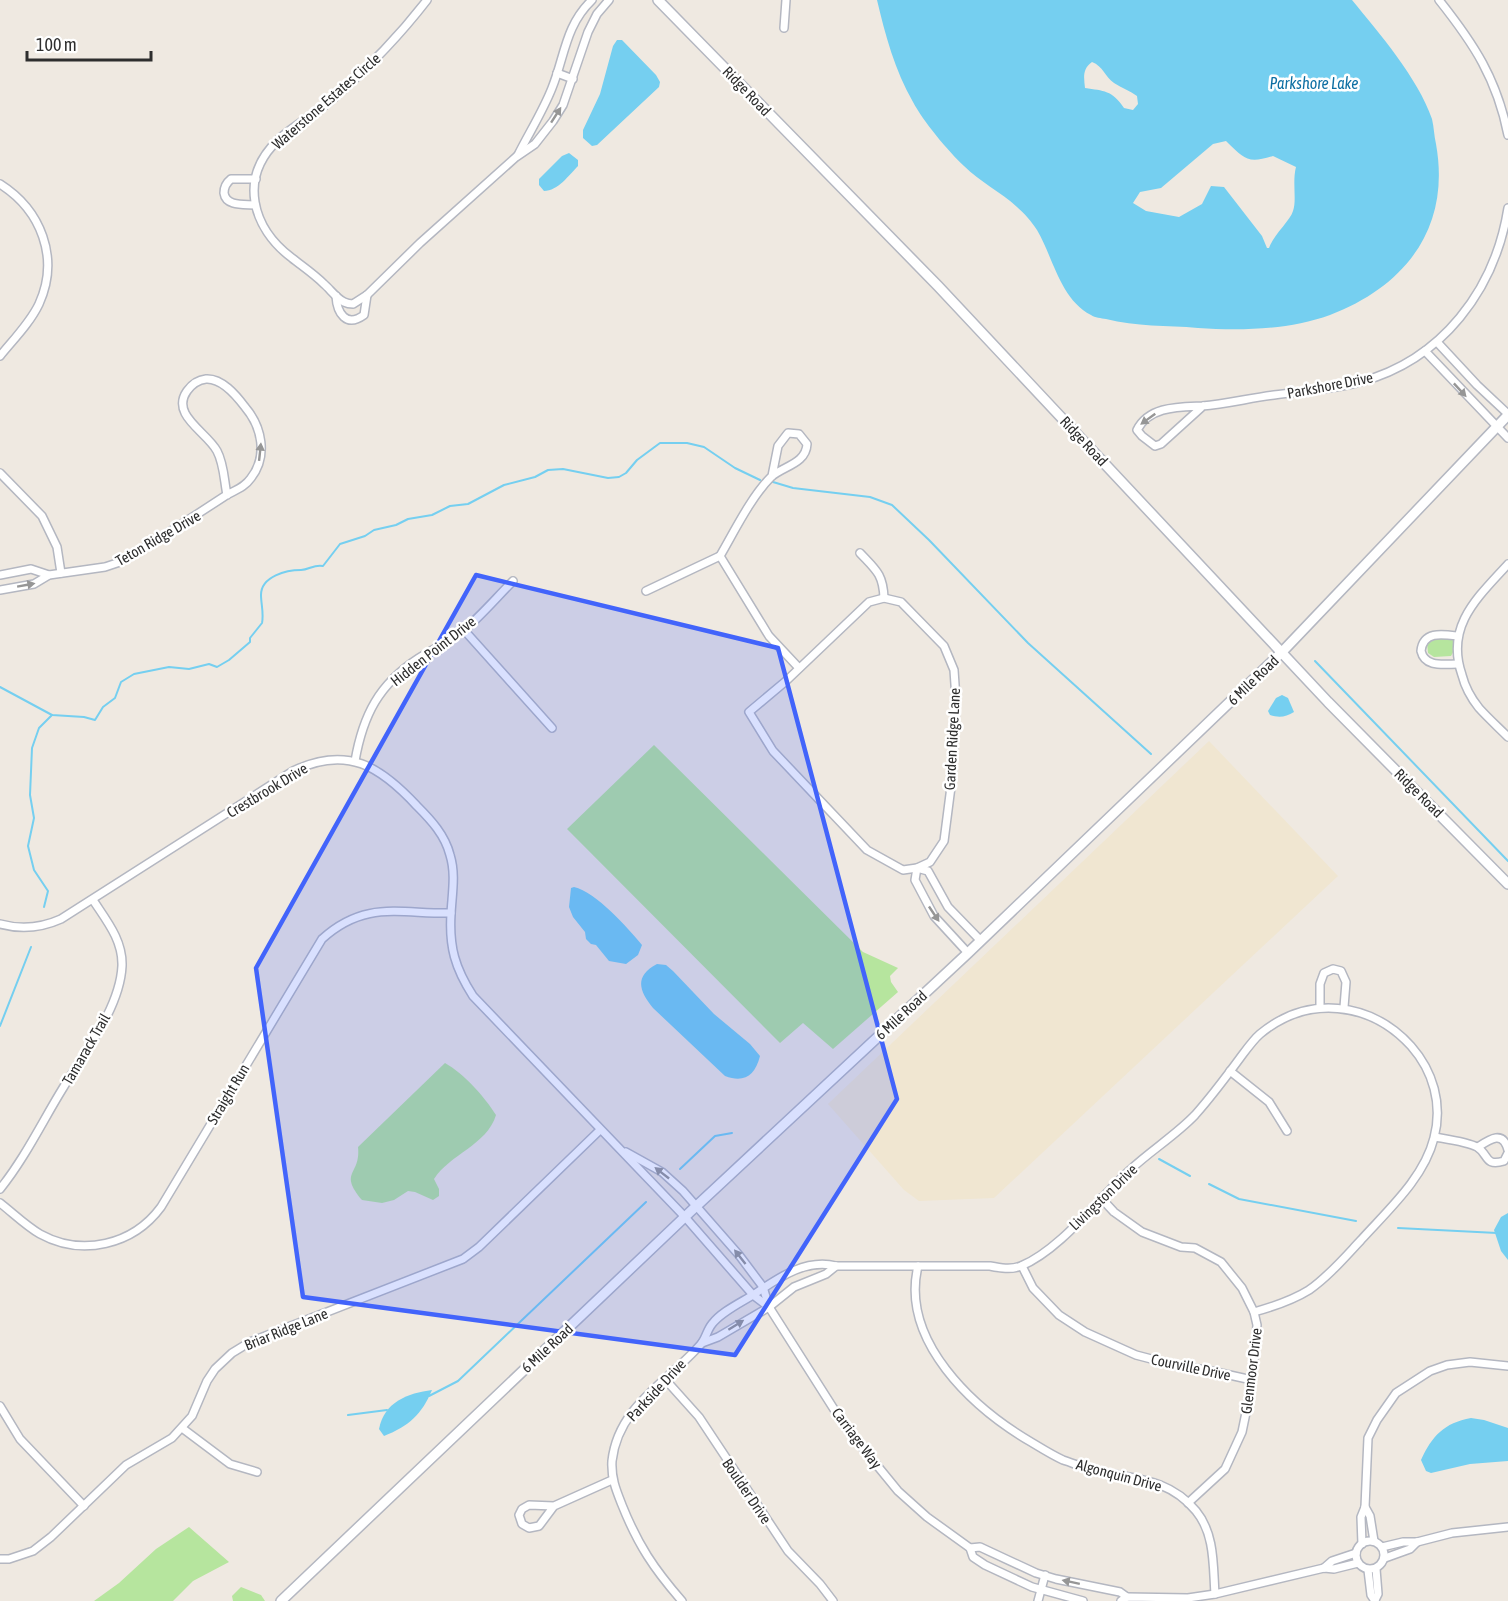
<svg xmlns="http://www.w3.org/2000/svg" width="1508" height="1601" viewBox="0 0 1508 1601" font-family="'Asap Condensed',sans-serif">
	<rect width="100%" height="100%" fill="#efe9e1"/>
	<polygon fill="#f0e6d1" points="1209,741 1338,876 994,1198 919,1201 904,1190 828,1104"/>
	<g fill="#b6e59e">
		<polygon points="1437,637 1449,638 1453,640 1455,649 1451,656 1434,657 1428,653 1427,643"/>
		<polygon points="654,745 863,952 898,968 890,976 891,982 898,992 833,1049 803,1023 780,1043 567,829"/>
		<path d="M445,1063c19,11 39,33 51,52 -9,30 -46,39 -62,64l5,10v7l-6,4 -18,-8 -7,-1 -14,9 -12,3 -20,-3c-24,-29 -1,-24 -4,-53z"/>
		<polygon points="189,1527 229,1562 193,1581 173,1601 94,1601 119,1583 156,1549"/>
		<polygon points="241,1587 261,1595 265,1601 233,1601 232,1596"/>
	</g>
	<g fill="#75cff0" fill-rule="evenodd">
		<path d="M877,0h475c27,33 66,78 80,119 2,8 2,17 4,25 15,83 -30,142 -106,171 -41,15 -90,16 -132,13 -31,-3 -62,-1 -92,-9 -5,-1 -11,-1 -15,-4 -31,-16 -38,-58 -54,-85 -5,-8 -13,-17 -20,-23 -16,-15 -37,-25 -53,-41 -16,-15 -41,-45 -51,-64 -18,-31 -28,-68 -36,-102zM1092,62c11,4 13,15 22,21 8,5 16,8 23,13l1,8 -5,6 -9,-2c-12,-18 -20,-17 -39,-20 -1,-10 -3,-19 7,-26zM1226,141c19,18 21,23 47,15l23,11c-4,15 1,33 -3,44 -3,10 -19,23 -24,37h-2l-5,-12 -38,-49 -13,-1 -9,18 -23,13 -33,-6 -13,-8 7,-11 21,-4 52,-44z"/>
		<polygon points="617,40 622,40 656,75 660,82 659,87 597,145 592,146 583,138 583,130 600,94 613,46"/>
		<path d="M569,153l9,7v6c-9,9 -20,25 -34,25l-5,-6v-6l23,-23z"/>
		<path d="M1282,695l6,3 6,14c-8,5 -15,6 -24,3l-2,-4 8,-13z"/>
		<path d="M574,887c22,5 54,41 68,58l-4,10 -12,9 -17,-3 -13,-16 -5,-1 -5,-5 -1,-7 -12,-15 -4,-10 2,-19z"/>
		<path d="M657,964l9,1 7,6 41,43 36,30 10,12c-5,20 -16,27 -35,20l-72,-68c-14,-17 -19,-32 4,-44z"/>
		<polygon points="1508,1213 1508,1260 1501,1251 1494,1230 1501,1217"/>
		<path d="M432,1390c-10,24 -23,36 -48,46l-5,-7c5,-27 29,-36 53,-39z"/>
		<path d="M1471,1418l13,2 24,8v33l-38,3 -39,9 -5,-2 -5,-11c11,-24 23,-37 50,-42z"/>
	</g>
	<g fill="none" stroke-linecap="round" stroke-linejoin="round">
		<g stroke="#75cff0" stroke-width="2">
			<polyline points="773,482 793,488 870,497 892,505 929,540 1028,643 1151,754"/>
			<polyline points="1315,661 1508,861"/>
			<path d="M0,687l52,28 32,2 11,3 8,-13 12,-9 6,-16 13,-8 35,-7 20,2 20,-5 8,3 12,-7 21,-18v-4l12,-15c2,-10 -1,-19 -1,-28 0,-19 26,-25 40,-25 8,0 13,-6 22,-4l17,-22 25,-8 9,-6 22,-5 12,-6 24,-4 18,-9 18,-2 36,-19 31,-8 13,-7 15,-1 45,9 11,-1 7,-4 11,-13 23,-17h27l17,4 31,21 25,12"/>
			<polyline points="44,907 48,891 34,870 28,846 34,818 30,795 32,748 39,728 52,715"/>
			<polyline points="0,1026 31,947"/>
			<polyline points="1159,1159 1190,1176"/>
			<polyline points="680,1169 715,1136 732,1133"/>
			<polyline points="1209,1184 1239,1199 1356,1221"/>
			<polyline points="1398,1228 1497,1233"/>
			<polyline points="429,1396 458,1381 646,1202"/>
			<polyline points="348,1415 387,1410"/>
		</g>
		<defs>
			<g id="street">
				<path d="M427,0c-27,35 -58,67 -91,96 -18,17 -41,28 -58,44 -40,38 -26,88 14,118 10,8 22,16 32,26 6,5 12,14 20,18 2,1 7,2 9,2l14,-9 53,-52 96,-86 19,-13 18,-23 10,-16 25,-73 9,-18 12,-14"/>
				<path d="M1439,0c35,44 58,79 69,135"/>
				<polyline points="784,28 786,0"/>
				<polyline points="557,73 573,79"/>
				<path d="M518,155c11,-22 25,-44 34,-67 13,-32 13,-62 40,-88"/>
				<path d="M0,184c41,26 60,74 39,120 -9,19 -26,36 -39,52"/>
				<path d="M255,205c-10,-1 -29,2 -31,-12 0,-6 2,-10 7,-14h25"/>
				<path d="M336,296c1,17 10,32 28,19l3,-20"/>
				<polyline points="1437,342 1477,385 1508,414"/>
				<polyline points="1425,351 1508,438"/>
				<path d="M1203,406l-42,38 -6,2 -13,-10 -5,-6c12,-24 42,-23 65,-24 24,-2 48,-8 72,-11 28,-4 59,-5 86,-13 82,-22 135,-92 148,-174"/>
				<polyline points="0,473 42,516 57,547 61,573"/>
				<path d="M772,476l6,-30 10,-13 11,1 8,10c-1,20 -24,22 -36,33 -20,20 -37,55 -51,79l49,80 30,32"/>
				<path d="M860,553c16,17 23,21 24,45"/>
				<path d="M1508,564c-31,34 -63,62 -46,111 3,12 9,23 17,33 9,10 19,19 29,29"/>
				<polyline points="0,575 31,569 49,575"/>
				<path d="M0,590l34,-6 15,-9 56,-8 15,-5c36,-21 70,-43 105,-66 10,-6 19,-8 26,-18 17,-22 11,-51 -6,-71 -9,-12 -23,-29 -39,-28 -9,1 -14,5 -19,12 -17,24 20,41 30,60 7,13 7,29 10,44"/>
				<polyline points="646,591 720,556"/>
				<polyline points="464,630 552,728"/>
				<path d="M1457,636c-15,-2 -34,-5 -36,15 4,17 23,13 37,13"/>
				<path d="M355,761c8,-46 24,-77 64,-103 15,-9 30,-17 44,-27 18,-15 33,-33 50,-50"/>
				<polyline points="917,868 930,862 944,841 952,779 956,699 954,670 944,646 901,602 884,598 869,602 786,681 749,712 773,751 867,850 903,870 917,868 928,871 948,907 981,941"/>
				<polyline points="917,868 915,880 934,916 968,953"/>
				<path d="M0,924c22,6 41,4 61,-5l232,-148c54,-26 87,-5 124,35 14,14 28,29 33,49 6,19 2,39 1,59 -2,33 4,54 22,82l212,221 68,78 16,12"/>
				<polyline points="1320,1007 1320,984 1324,973 1333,969 1341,971 1346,982 1344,1007"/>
				<polyline points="1230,1071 1269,1102 1287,1131"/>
				<path d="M1435,1137c11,2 33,5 42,10 12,7 7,20 27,14l4,-8"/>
				<path d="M1478,1147c12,-8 25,-17 30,3"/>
				<polyline points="626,1152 662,1172 683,1191 739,1255 763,1287 769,1307 844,1425 898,1491 927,1517 970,1548 973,1557 985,1565 1032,1587 1083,1601"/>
				<path d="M0,1189c25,-31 42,-67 63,-101 21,-35 57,-80 59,-122 1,-26 -16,-46 -29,-66"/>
				<polyline points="1101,1198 1114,1212 1142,1232 1181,1247 1195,1248 1221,1262 1242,1288 1254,1312 1257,1325 1255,1352 1249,1398 1242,1432 1225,1469 1188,1503"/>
				<path d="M0,1203c13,10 26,23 40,31 42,23 93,11 121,-27l161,-268c43,-39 78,-25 129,-26"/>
				<path d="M918,1266c-18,75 55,142 113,176 10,6 21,13 32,18 10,3 20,8 30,10 39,9 75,7 103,41 19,23 17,55 19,83"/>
				<polyline points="1022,1266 1033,1288 1059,1315 1085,1332 1136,1355 1178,1366 1207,1370 1252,1380"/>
				<polyline points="702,1343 718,1337 769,1307 794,1287 826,1274 836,1266"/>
				<polyline points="664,1378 699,1417 788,1551 820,1584 833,1601"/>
				<polyline points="0,1406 20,1439 84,1506"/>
				<polyline points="182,1428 230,1464 257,1472"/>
				<polyline points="554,1506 539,1526 529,1528 522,1524 519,1515 522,1509 529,1505 554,1506 612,1480"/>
				<polyline points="1365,1507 1370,1516 1374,1541"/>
				<circle cx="1370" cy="1555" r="14"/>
				<polyline points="1362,1544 1361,1517 1365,1507 1368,1438 1377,1420 1396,1393 1430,1371 1447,1365 1470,1362 1508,1366"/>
				<polyline points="1382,1547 1403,1542 1417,1542 1452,1533 1508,1527"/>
				<polyline points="970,1548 980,1547 1036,1573 1056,1579 1120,1592 1127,1597"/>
				<polyline points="1385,1558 1410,1549 1417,1542"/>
				<polyline points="0,1559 9,1559 33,1551 51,1537 126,1465 172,1438 192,1416 207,1381 215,1369 232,1353 250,1342 463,1259 479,1247 600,1130"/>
				<polyline points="1324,1568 1332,1561 1356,1553"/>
				<polyline points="1368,1570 1371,1595 1375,1601"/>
				<polyline points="1375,1600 1378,1594 1376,1569"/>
				<path d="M682,1601c-28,-32 -44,-56 -60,-96 -6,-15 -11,-27 -10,-44 6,-55 56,-79 89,-117 5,-6 6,-14 11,-20 9,-12 28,-21 41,-29 24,-16 52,-37 83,-29h154c10,2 21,4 31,0 39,-16 77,-67 109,-96 20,-19 46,-35 65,-55 16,-18 31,-38 45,-57 6,-8 13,-18 20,-24 47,-39 110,-33 151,12 22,25 32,58 23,92 -10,40 -46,72 -73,102 -16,17 -33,37 -52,50 -16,10 -37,17 -55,22"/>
				<polyline points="1038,1601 1045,1575"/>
				<polyline points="1121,1601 1127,1597 1188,1598 1215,1594 1324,1568 1334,1569 1358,1563"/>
			</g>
			<g id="secondary">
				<polyline points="658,0 938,286 1328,702 1508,884"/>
				<polyline points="281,1601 690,1212 968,953 1282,652 1508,415"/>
			</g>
		</defs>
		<use href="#street" stroke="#b4b7c1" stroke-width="10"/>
		<use href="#secondary" stroke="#b4b7c1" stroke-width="12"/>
		<use href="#street" stroke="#fff" stroke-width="7"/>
		<use href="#secondary" stroke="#fff" stroke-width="9"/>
	</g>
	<defs><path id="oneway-solid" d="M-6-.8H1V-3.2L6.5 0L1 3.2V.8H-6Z" transform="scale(1.5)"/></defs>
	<g fill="#969696">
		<use href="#oneway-solid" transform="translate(556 115) rotate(-57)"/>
		<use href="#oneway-solid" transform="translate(1460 390) rotate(47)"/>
		<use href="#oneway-solid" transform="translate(1148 419) rotate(144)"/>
		<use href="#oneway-solid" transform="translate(260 452) rotate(-84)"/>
		<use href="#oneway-solid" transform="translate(26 585) rotate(-10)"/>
		<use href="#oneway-solid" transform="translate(934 914) rotate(56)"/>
		<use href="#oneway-solid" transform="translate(662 1173) rotate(-142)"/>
		<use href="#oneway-solid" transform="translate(740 1257) rotate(-128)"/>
		<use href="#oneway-solid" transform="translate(736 1325) rotate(-32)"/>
		<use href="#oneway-solid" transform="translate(1071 1582) rotate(-168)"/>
	</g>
	<path fill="#4264fb" fill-opacity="0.2" stroke="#4264fb" stroke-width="4.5" stroke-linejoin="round" d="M476,575l302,73 119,451 -162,256 -432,-58 -47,-329z"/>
	<g text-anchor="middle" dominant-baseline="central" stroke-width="5" stroke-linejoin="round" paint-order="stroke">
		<g font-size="15" fill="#2e2e2e" stroke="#fff">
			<text transform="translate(747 91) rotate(46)">Ridge Road</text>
			<text transform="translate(326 101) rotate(-41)">Waterstone Estates Circle</text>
			<text transform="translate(1330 385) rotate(-11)">Parkshore Drive</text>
			<text transform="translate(1084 441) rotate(47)">Ridge Road</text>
			<text transform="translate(158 538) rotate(-30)">Teton Ridge Drive</text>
			<text transform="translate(433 651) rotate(-38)">Hidden Point Drive</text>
			<text transform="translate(1253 680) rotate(-44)">6 Mile Road</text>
			<text transform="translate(952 739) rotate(-87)">Garden Ridge Lane</text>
			<text transform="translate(267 790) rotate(-31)">Crestbrook Drive</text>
			<text transform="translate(1419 793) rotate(45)">Ridge Road</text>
			<text transform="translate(901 1015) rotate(-43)">6 Mile Road</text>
			<text transform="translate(86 1049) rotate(-60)">Tamarack Trail</text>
			<text transform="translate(228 1094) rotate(-59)">Straight Run</text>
			<text transform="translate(1103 1197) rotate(-44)">Livingston Drive</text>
			<text transform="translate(286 1329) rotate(-22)">Briar Ridge Lane</text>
			<text transform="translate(547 1348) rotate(-43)">6 Mile Road</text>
			<text transform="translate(1191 1367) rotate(12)">Courville Drive</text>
			<text transform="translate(1251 1371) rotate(-83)">Glenmoor Drive</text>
			<text transform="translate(656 1390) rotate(-47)">Parkside Drive</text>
			<text transform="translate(857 1438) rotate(53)">Carriage Way</text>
			<text transform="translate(1119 1475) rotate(15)">Algonquin Drive</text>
			<text transform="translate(747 1491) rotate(56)">Boulder Drive</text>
		</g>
		<g font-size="16" font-style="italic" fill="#0d6fa3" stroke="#fff">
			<text x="1314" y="83">Parkshore Lake</text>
		</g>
	</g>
	<path d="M27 51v9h124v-9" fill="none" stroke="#2e2e2e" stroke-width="3"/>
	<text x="36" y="51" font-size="18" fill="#2e2e2e" stroke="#ffffff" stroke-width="4.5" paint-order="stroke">100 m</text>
</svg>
